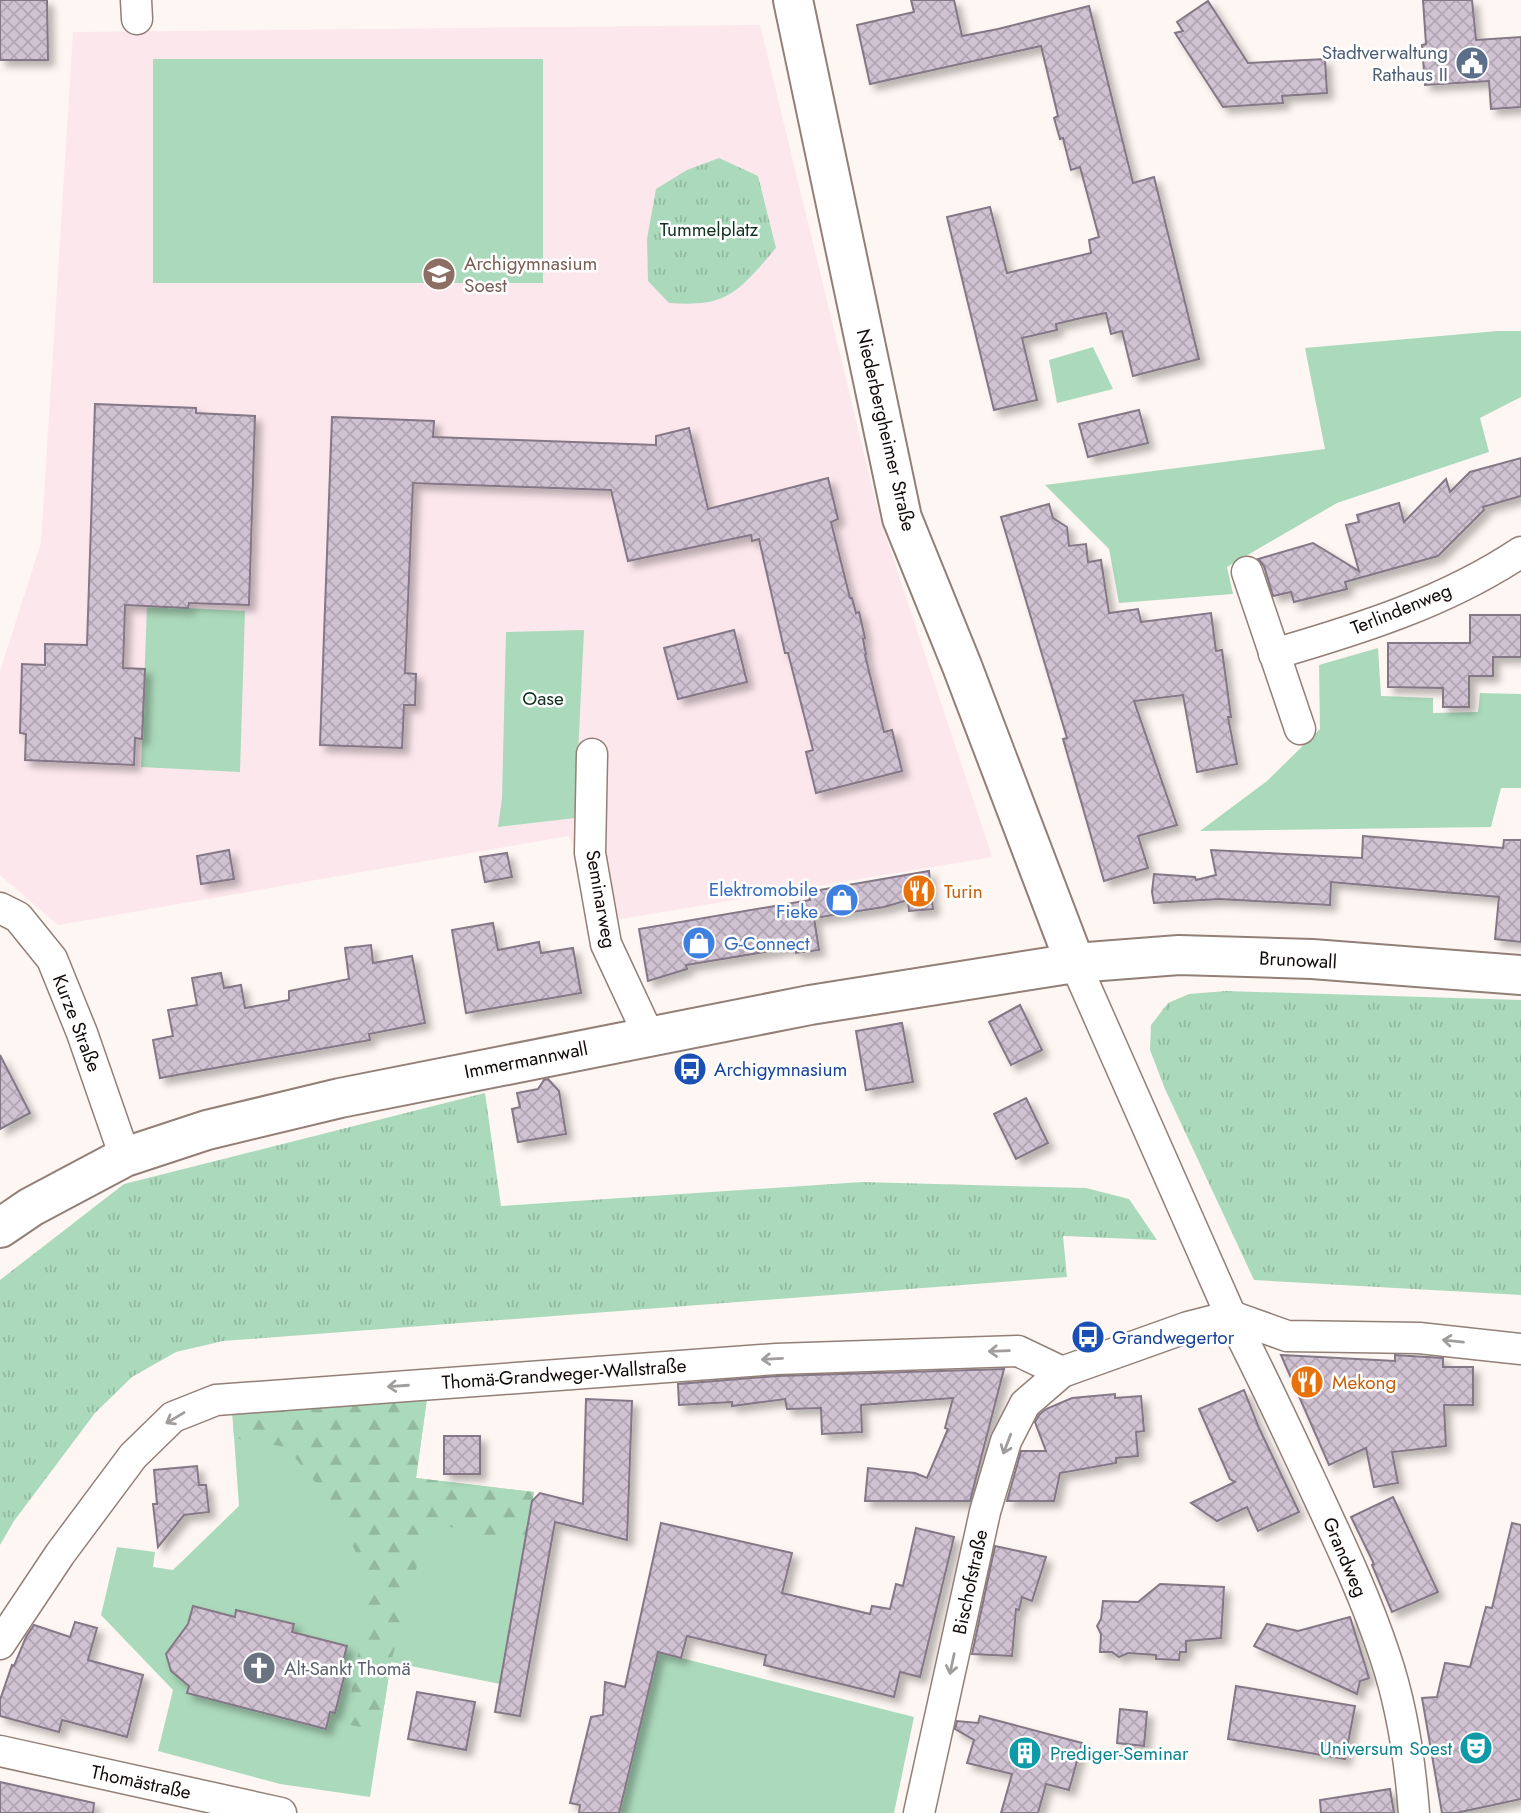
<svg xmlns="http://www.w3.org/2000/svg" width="1521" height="1813" viewBox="0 0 1521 1813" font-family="Jost,sans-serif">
	<defs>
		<pattern id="forest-firs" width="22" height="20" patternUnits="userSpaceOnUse" patternTransform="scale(1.75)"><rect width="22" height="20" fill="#abd9bb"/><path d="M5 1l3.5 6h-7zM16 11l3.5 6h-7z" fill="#92b99f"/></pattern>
		<pattern id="park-tufts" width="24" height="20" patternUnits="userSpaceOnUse" patternTransform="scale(1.75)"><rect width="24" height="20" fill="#abd9bb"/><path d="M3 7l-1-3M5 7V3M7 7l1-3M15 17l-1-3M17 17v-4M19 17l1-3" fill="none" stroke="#92b99f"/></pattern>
		<pattern id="building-cross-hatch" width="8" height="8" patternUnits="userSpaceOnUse" patternTransform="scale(1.75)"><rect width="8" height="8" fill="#d0c2d2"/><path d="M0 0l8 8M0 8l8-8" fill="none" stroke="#b2a5b3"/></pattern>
		<filter id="shadow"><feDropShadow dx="6" dy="6" stdDeviation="3.5" flood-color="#0004"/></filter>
	</defs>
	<rect width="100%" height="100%" fill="#fef6f2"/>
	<polygon fill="#fce7ed" points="760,25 879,515 992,857 608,921 569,836 58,925 0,875 0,671 41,543 73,32"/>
	<g fill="#abd9bb">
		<rect x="153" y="59" width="390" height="224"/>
		<polygon points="1497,331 1521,331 1521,397 1480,418 1489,452 1337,503 1227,567 1233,594 1119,603 1109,549 1045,485 1325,449 1305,348"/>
		<polygon points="1093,347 1113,389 1057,403 1049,360"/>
		<polygon points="147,606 245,611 240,772 141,767"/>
		<polygon points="584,630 575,818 498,827 502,798 506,632"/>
		<polygon points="1378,648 1381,696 1433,698 1433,713 1478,712 1480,693 1521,694 1521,788 1501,788 1491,827 1200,831 1267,781 1320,729 1319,665"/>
		<polygon points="428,1391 416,1478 534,1492 500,1684 391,1662 370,1797 280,1784 158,1751 173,1690 101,1615 117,1547 155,1552 153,1567 173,1570 239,1506 232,1409"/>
		<polygon points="658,1652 914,1717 894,1813 620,1813"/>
	</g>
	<polygon fill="url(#forest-firs)" points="428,1391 416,1478 534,1492 524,1544 429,1522 391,1662 380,1731 346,1724 370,1585 336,1507 286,1447 234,1438 232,1409"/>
	<g fill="url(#park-tufts)">
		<path d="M719,158l39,18 18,72c-13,15 -33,41 -52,49 -17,8 -37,7 -55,6l-21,-22 -1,-42 9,-50 31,-19z"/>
		<polygon points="1226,991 1521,1000 1521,1295 1254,1280 1165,1089 1150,1050 1151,1025 1168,1003 1189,994"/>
		<polygon points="485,1093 501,1206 862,1182 1086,1188 1129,1199 1157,1240 1063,1236 1067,1277 223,1341 176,1352 132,1377 95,1413 14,1521 0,1545 0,1280 124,1184"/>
	</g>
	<g fill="url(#building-cross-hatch)" stroke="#847786" stroke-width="2" filter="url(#shadow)">
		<polygon points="0,0 47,0 48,60 0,60"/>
		<polygon points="911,0 954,0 962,36 998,29 1089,6 1133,183 1154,177 1199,359 1133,376 1122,331 1111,334 1106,313 1081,318 1056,324 1057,330 1022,338 1037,400 994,410 947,217 990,207 1007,273 1091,253 1089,240 1099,237 1080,167 1071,170 1063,138 1060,139 1054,118 1058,116 1041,46 870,84 857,25 914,12"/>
		<polygon points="1423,0 1472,0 1476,40 1521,37 1521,107 1491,109 1489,81 1425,85 1422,45 1426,44"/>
		<polygon points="1208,1 1248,63 1325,59 1327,93 1282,96 1283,103 1223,107 1175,33 1183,31 1177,22"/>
		<polygon points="95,404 196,408 196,413 255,416 249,605 189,603 188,608 125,605 123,668 145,669 142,739 135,738 134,765 25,760 26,734 20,733 22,664 45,665 45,644 87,645"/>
		<polygon points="1139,410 1148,443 1088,457 1079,424"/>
		<polygon points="332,417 434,421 433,437 656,445 656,436 689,428 708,509 828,478 838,519 831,522 850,598 852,598 856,613 859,612 865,638 863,639 866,654 865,655 884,732 892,730 902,771 816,793 806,752 813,750 788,653 785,653 759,539 752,541 751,535 628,561 611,490 413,483 405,673 416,674 415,705 404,705 402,748 320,745"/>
		<polygon points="1521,458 1521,496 1483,507 1484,510 1438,556 1345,582 1347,589 1294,602 1291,592 1273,596 1264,566 1258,559 1313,543 1359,571 1346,525 1359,522 1357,515 1399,503 1404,522 1446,479 1450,492 1470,472"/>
		<polygon points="1049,504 1053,518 1067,527 1069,546 1086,544 1088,562 1101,560 1109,613 1138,609 1141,622 1211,613 1216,651 1222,650 1231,717 1228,717 1237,764 1197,772 1183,695 1134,701 1177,825 1138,836 1148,868 1104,881 1063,739 1067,738 1001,517"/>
		<polygon points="1470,615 1521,615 1521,657 1493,657 1493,676 1469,676 1469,707 1443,707 1443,688 1388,687 1388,643 1470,643"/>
		<polygon points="734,630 747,682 678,699 664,648"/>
		<polygon points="1363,836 1503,848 1504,840 1521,840 1521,942 1495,939 1499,897 1331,882 1330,905 1219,899 1154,903 1152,892 1154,874 1195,877 1196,880 1216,875 1211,850 1362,858"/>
		<polygon points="229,850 234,879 201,884 197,856"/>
		<polygon points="507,853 512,877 485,882 480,857"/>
		<polygon points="929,871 933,909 909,911 908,900 884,907 814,918 819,950 796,953 795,947 686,965 687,969 648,981 639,929 810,900 808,892"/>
		<polygon points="493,923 498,950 539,942 541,953 573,948 581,993 466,1013 452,930"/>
		<polygon points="371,945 373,963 412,956 425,1023 369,1034 370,1040 160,1078 153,1040 173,1036 168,1010 197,1005 192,978 221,973 224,988 241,985 245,1008 289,1000 289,991 349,979 345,948"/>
		<polygon points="1020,1005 1042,1050 1011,1065 989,1022"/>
		<polygon points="902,1023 913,1082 866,1090 856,1031"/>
		<polygon points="0,1055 30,1113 0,1129"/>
		<polygon points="548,1079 559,1091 566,1134 518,1142 512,1109 520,1107 517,1093 538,1089 544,1080"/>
		<polygon points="1026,1098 1048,1143 1016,1159 994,1114"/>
		<polygon points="1281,1355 1395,1361 1395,1355 1443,1358 1443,1367 1473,1367 1473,1405 1444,1405 1446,1446 1392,1452 1398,1483 1374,1487 1366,1448 1329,1465"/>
		<polygon points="1004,1369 970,1501 865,1501 868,1468 915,1473 927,1478 948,1429 945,1428 953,1398 861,1405 862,1432 822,1434 821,1408 787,1409 785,1399 732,1406 732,1402 679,1405 678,1384 777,1376"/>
		<polygon points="1244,1390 1259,1428 1299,1512 1258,1531 1247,1507 1217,1521 1191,1503 1235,1482 1230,1479 1199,1409"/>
		<polygon points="1115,1394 1115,1398 1141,1396 1144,1431 1136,1432 1138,1456 1116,1458 1116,1463 1060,1473 1054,1501 1007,1501 1021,1451 1046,1451 1035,1422 1039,1415 1046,1409 1072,1398"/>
		<polygon points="586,1399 632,1401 627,1540 555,1522 520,1716 495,1712 532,1501 540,1493 583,1504"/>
		<rect x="444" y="1436" width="36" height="38"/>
		<polygon points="197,1466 199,1485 206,1485 209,1512 184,1515 158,1547 153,1504 157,1504 154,1470"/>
		<polygon points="1393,1497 1438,1592 1392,1612 1372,1565 1374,1564 1351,1517"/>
		<polygon points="661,1523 792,1553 782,1593 870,1614 872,1606 890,1609 896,1584 903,1586 916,1528 954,1537 920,1677 900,1672 894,1697 764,1665 766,1655 687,1636 681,1658 658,1652 619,1813 579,1813 580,1805 570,1803 591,1717 603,1715 605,1682 625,1687"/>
		<polygon points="1512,1523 1521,1525 1521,1799 1456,1813 1442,1813 1422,1698 1437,1697 1445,1663 1470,1667 1486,1607 1492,1608"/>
		<polygon points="995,1546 1046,1557 1032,1601 1022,1597 1019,1610 1016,1609 1012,1656 972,1654"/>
		<polygon points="1160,1584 1224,1587 1221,1638 1186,1641 1186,1652 1180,1652 1179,1660 1156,1659 1156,1655 1128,1653 1119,1657 1112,1652 1100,1652 1101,1634 1097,1626 1101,1619 1103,1601 1138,1602"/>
		<polygon points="193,1606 235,1617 236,1610 294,1624 292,1632 347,1646 339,1676 344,1677 335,1713 330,1712 326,1729 187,1693 189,1686 171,1671 166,1654 188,1624"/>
		<polygon points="1350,1617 1369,1678 1360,1681 1357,1694 1254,1646 1267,1624 1298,1631"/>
		<polygon points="75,1622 97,1628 88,1660 143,1675 127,1737 62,1720 59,1732 0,1716 0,1700 12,1665 14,1666 26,1637 34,1625 70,1637"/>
		<polygon points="1236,1686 1355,1706 1345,1759 1228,1739"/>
		<polygon points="417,1692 475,1702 466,1750 408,1739"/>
		<polygon points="1120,1709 1147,1712 1144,1746 1117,1743"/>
		<polygon points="980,1716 1082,1743 1069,1790 1046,1784 1038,1813 1001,1813 1012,1774 967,1763 974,1740 955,1729 957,1721 978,1723"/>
		<polygon points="0,1782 94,1803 93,1813 0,1813"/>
		<polygon points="1390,1789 1394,1813 1321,1813 1320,1800"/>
	</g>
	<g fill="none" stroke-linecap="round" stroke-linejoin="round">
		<defs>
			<g id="street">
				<polyline points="136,0 137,19"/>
				<polyline points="1247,572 1300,729"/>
				<path d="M1274,654c86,-25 172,-52 247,-102"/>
				<polyline points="592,754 590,853 606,944 649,1036"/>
				<polyline points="0,908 18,917 52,959 82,1033 125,1157"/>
				<path d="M1075,963l156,353c28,53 53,108 79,163 27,58 55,116 75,177 17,50 25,104 29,157"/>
				<polyline points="1231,1316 1287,1336 1419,1338 1521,1349"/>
				<polyline points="0,1644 60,1554 133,1456 173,1417 216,1400 776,1359 1018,1351 1062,1372"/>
				<polyline points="0,1751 281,1813"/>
				<polyline points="919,1813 985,1512 1006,1441 1025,1404 1062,1372 1188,1327 1231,1316"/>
			</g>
			<g id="secondary">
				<polyline points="793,0 902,518 962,666 1075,963"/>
				<polyline points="0,1228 31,1207 125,1157 207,1130 340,1098 810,1005 1075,963 1179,955 1312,959 1521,975"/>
			</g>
		</defs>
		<use href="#street" stroke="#927f77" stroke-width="33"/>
		<use href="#secondary" stroke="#927f77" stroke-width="42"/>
		<use href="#street" stroke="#fff" stroke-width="30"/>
		<use href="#secondary" stroke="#fff" stroke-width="38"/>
	</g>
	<defs><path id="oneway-shaft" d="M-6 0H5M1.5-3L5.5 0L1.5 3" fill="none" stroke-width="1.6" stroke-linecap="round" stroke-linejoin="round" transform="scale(1.75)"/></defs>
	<g stroke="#a09d9c">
		<use href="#oneway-shaft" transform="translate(1453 1341) rotate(-174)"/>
		<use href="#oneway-shaft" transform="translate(999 1351) rotate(178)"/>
		<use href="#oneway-shaft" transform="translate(772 1359) rotate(177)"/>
		<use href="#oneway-shaft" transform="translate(398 1386) rotate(176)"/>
		<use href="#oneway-shaft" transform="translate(175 1418) rotate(149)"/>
		<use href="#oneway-shaft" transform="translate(1007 1444) rotate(111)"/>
		<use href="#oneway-shaft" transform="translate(952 1664) rotate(102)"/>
	</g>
	<defs>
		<symbol id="civic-disc" viewBox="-11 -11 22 22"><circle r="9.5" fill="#5c6f8a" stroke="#fff"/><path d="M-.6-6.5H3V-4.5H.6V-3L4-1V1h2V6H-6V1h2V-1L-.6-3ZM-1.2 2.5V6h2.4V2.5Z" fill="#fff"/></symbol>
		<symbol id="school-disc" viewBox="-11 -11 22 22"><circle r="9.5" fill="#8d6e63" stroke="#fff"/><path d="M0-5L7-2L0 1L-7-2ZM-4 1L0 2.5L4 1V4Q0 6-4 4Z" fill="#fff"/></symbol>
		<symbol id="restaurant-disc" viewBox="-11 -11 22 22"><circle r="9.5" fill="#e8710a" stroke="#fff"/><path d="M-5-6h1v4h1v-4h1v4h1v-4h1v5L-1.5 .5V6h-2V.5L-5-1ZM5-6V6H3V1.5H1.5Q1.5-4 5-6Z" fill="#fff"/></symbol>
		<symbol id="shop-disc" viewBox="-11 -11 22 22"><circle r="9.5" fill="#3f7fe0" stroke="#fff"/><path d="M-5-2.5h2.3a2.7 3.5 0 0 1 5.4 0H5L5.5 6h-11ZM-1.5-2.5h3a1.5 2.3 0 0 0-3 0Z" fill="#fff"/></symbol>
		<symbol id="bus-disc" viewBox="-11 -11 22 22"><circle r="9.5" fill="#1a4fb4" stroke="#fff"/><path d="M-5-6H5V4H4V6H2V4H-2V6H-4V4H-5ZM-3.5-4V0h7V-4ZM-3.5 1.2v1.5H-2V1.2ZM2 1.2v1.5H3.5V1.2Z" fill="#fff"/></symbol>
		<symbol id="church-disc" viewBox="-11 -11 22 22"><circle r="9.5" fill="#6b7280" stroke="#fff"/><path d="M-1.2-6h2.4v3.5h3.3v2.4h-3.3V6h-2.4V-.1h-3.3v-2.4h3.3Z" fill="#fff"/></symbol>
		<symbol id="theatre-disc" viewBox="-11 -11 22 22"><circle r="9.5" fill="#0f9aa8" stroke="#fff"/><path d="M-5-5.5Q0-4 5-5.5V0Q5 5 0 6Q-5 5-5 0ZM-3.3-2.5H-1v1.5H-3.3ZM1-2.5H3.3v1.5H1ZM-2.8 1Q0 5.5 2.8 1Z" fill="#fff"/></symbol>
		<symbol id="building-disc" viewBox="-11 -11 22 22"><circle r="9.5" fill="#0f9aa8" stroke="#fff"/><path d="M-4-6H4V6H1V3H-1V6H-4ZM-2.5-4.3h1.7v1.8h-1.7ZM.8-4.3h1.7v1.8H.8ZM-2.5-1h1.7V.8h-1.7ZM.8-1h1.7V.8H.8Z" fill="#fff"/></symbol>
	</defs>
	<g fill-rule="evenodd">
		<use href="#civic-disc" x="1453" y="44" width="38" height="38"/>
		<use href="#school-disc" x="420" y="255" width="38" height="38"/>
		<use href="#restaurant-disc" x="900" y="872" width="38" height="38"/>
		<use href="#shop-disc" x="823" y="881" width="38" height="38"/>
		<use href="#shop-disc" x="680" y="924" width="38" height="38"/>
		<use href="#bus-disc" x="671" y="1050" width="38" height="38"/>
		<use href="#bus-disc" x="1069" y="1318" width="38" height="38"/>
		<use href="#restaurant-disc" x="1288" y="1363" width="38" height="38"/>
		<use href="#church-disc" x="240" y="1649" width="38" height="38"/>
		<use href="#theatre-disc" x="1457" y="1729" width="38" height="38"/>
		<use href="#building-disc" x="1006" y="1734" width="38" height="38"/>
	</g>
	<g text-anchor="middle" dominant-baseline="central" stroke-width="5" stroke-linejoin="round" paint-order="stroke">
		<g font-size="19" fill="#4e5e75" stroke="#fff" text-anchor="end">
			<text x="1448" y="52">Stadtverwaltung<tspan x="1448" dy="22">Rathaus II</tspan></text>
		</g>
		<g font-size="19" fill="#11311f" stroke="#fff">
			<text x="709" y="229">Tummelplatz</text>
			<text x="543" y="698">Oase</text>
		</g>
		<g font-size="19" fill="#785e54" stroke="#fff" text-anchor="start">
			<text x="464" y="263">Archigymnasium<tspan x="464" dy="22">Soest</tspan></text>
		</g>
		<g font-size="19" fill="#110a08" stroke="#fff">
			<text transform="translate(886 430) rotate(77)">Niederbergheimer Straße</text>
			<text transform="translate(1401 609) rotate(-22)">Terlindenweg</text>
			<text transform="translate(601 899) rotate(80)">Seminarweg</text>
			<text transform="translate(1298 960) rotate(3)">Brunowall</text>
			<text transform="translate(77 1023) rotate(69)">Kurze Straße</text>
			<text transform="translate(526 1060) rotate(-11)">Immermannwall</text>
			<text transform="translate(564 1374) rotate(-4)">Thomä-Grandweger-Wallstraße</text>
			<text transform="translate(1345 1557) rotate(67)">Grandweg</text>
			<text transform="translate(970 1582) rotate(-78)">Bischofstraße</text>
			<text transform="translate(141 1782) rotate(12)">Thomästraße</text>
		</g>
		<g font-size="19" fill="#366cbe" stroke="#fff" text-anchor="end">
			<text x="818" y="889">Elektromobile<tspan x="818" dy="22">Fieke</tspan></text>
			<text x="724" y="943" text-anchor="start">G-Connect</text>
		</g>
		<g font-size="19" fill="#c56008" stroke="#fff" text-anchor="start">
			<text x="944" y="891">Turin</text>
			<text x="1332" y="1382">Mekong</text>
		</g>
		<g font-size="19" fill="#164399" stroke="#fff" text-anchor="start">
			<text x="714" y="1069">Archigymnasium</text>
			<text x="1112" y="1337">Grandwegertor</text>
		</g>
		<g font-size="19" fill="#5b616d" stroke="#fff" text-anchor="start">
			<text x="284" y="1668">Alt-Sankt Thomä</text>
		</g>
		<g font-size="19" fill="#0d838f" stroke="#fff" text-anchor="end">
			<text x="1452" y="1748">Universum Soest</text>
			<text x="1050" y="1753" text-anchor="start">Prediger-Seminar</text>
		</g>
	</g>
</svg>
